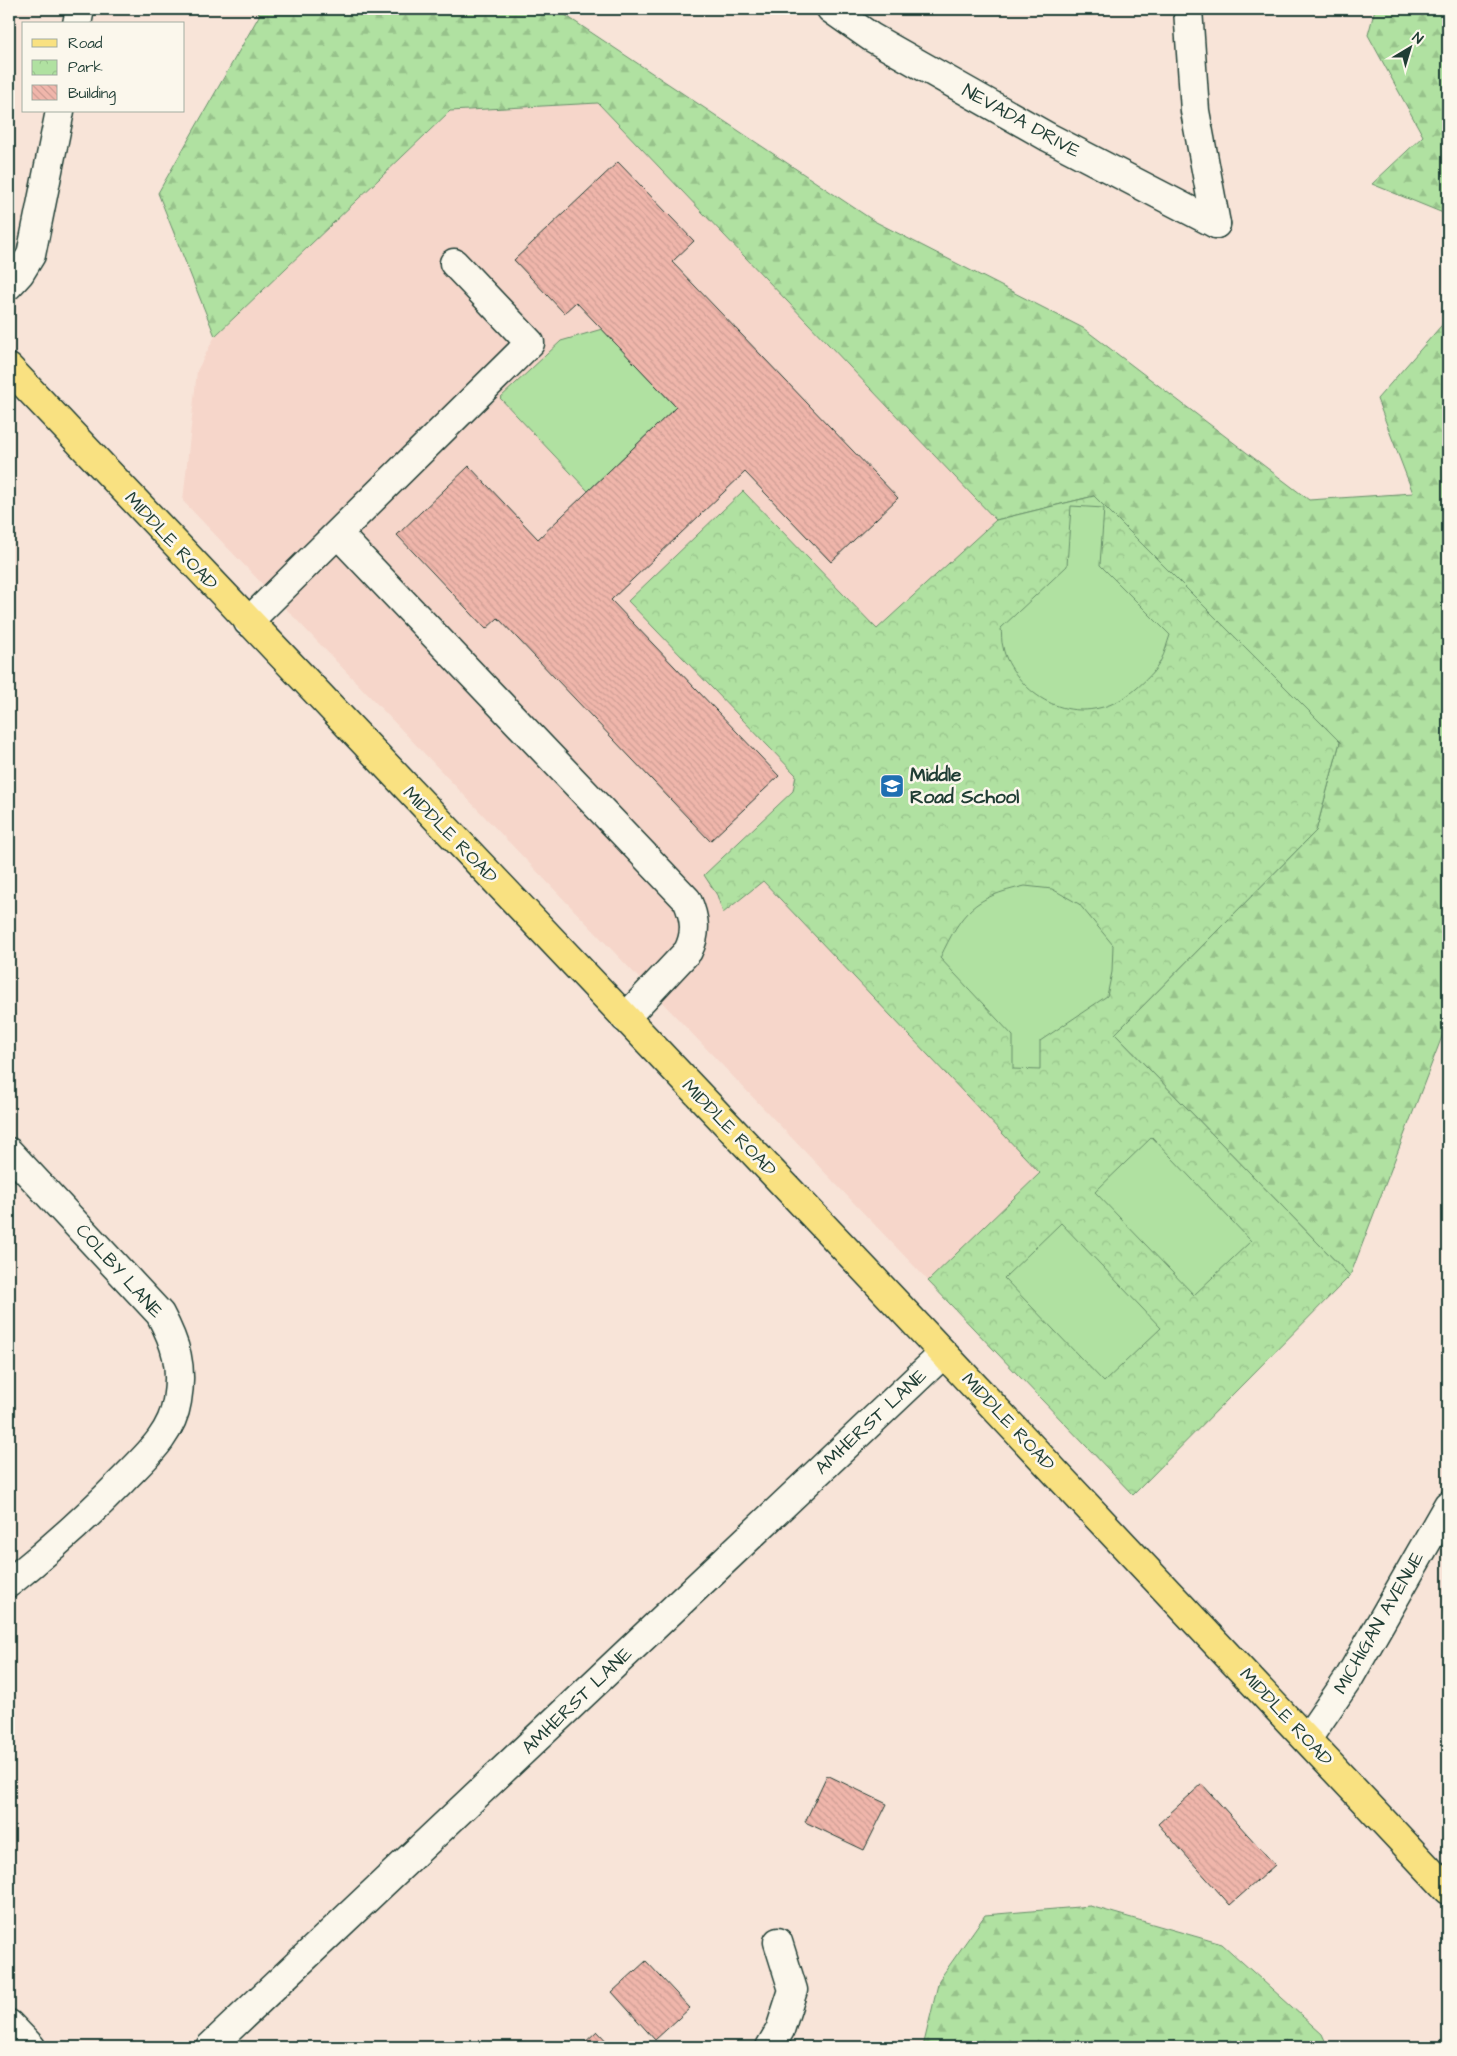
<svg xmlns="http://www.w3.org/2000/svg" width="1457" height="2056" viewBox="0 0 1457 2056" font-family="'Architects Daughter',sans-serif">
	<defs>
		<pattern id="forest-firs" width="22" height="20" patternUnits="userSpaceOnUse" patternTransform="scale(1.25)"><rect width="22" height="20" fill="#b0e1a1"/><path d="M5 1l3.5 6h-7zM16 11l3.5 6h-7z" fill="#97c28b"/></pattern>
		<pattern id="park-crowns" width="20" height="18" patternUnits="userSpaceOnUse" patternTransform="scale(1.25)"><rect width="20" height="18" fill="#b0e1a1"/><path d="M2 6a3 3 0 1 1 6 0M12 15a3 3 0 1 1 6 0" fill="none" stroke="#97c28b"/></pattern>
		<pattern id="building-back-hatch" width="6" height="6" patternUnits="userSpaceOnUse" patternTransform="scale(1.25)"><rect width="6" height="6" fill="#f0b6ab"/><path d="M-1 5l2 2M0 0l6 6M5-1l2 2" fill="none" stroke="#cd9d94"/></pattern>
	</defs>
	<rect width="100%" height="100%" fill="#f8e4d8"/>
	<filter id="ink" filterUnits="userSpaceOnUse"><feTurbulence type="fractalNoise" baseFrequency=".02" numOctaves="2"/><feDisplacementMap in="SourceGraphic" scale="10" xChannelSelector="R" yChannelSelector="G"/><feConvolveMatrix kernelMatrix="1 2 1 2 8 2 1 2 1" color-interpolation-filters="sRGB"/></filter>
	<g filter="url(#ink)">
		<polygon fill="#f6d6ca" points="598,103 996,520 1094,496 1115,1034 1350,1276 1133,1495 183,501 197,371 215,336 450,111"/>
		<g fill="url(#forest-firs)" stroke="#688f6a">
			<polygon points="258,9 556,9 874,221 1083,328 1309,500 1413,493 1377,399 1448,318 1448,1021 1350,1276 1115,1034 1316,831 1340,742 1094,496 996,520 598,103 450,111 215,336 158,193 259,16"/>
			<polygon points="1375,9 1448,9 1448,215 1372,184 1423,136 1368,35"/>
			<polygon points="1090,1906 1222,1944 1322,2034 1328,2047 923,2047 939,1980 985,1915"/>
		</g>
		<polygon fill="url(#park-crowns)" stroke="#688f6a" points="743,491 877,629 996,520 1094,496 1340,742 1316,831 1115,1034 1350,1276 1133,1495 928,1281 1040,1173 763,881 723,913 717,895 704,875 793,791 796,775 628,601"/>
		<g fill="#b0e1a1" stroke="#688f6a">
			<polygon points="602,329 676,407 588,491 500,398 561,341"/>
			<path d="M1071,506l33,2 -4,57 70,70c-3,8 -5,18 -9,25 -5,11 -16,21 -25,29 -38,32 -87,27 -118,-12 -7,-9 -13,-19 -15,-30 -2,-6 -1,-13 -2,-19l66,-62z"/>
			<path d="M1025,886l27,3 27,15 34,41 -1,27 -5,24 -67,45v29l-27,-1v-33l-73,-78c22,-46 33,-61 85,-72z"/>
			<polygon points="1152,1137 1251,1241 1194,1295 1095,1192"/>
			<polygon points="1061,1223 1161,1328 1104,1382 1004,1278"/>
		</g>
		<g fill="url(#building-back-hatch)" stroke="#1f3d34">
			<polygon points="618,162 694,241 672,262 898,498 831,562 745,472 611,600 779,776 710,841 498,618 486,629 397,535 469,466 538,539 676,407 576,302 564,313 514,260"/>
			<polygon points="827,1775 887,1804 864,1850 805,1822"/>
			<polygon points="1202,1784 1275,1865 1230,1905 1158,1824"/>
			<polygon points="646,1961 690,2008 655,2040 612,1992"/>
			<polygon points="597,2031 612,2047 580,2047"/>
		</g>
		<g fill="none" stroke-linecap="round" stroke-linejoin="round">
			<defs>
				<g id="minor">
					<polyline points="831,9 871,37 1048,137 1216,224"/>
					<polyline points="1188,9 1195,111 1216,224"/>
					<polyline points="77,24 80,9"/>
					<polyline points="9,285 20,273 31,255 60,111"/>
					<path d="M338,534l349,366c8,18 10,33 1,51l-63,67"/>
					<polyline points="248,622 530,343 454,263"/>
					<path d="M9,1152l151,162c16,30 23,52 17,87 -5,34 -33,57 -55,80 -36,37 -73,70 -113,102"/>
					<polyline points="1307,1739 1349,1678 1448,1505"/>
					<polyline points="9,2024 31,2047"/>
					<polyline points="210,2047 943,1354"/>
					<polyline points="770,2047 780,2030 793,1990 778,1942"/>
				</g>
				<polyline id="major" points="9,368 868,1273 1448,1890"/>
			</defs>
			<use href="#minor" stroke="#1f3d34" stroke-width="31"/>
			<use href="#major" stroke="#1f3d34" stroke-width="31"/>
			<use href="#minor" stroke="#fbf7ec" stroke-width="28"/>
			<use href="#major" stroke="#f9e181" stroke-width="28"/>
		</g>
	</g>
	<defs>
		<symbol id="school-square" viewBox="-11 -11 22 22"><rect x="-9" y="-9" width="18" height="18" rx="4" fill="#1f6fb2" stroke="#fbf7ec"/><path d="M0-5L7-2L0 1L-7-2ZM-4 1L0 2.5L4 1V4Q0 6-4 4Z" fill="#fff"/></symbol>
	</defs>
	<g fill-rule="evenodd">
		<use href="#school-square" x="878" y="772" width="28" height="28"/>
	</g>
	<g text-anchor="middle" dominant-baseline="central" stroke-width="5" stroke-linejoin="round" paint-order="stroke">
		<g font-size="19" fill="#1f3d34" stroke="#fbf7ec">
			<text transform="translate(1021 121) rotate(29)">NEVADA DRIVE</text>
			<text transform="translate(171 541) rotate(47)">MIDDLE ROAD</text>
			<text transform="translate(450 835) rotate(46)">MIDDLE ROAD</text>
			<text transform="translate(729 1128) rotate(46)">MIDDLE ROAD</text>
			<text transform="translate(119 1271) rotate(48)">COLBY LANE</text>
			<text transform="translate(871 1422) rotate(-43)">AMHERST LANE</text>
			<text transform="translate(1008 1422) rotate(47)">MIDDLE ROAD</text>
			<text transform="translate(1379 1623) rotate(-60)">MICHIGAN AVENUE</text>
			<text transform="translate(577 1701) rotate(-44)">AMHERST LANE</text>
			<text transform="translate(1286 1717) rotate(47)">MIDDLE ROAD</text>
		</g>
		<g font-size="19" font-weight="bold" fill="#1f3d34" stroke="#fbf7ec" text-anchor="start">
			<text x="910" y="775">Middle<tspan x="910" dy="22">Road School</tspan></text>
		</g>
	</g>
	<rect width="1457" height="2056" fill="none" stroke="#fbf7ec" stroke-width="30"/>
	<rect x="15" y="15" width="1427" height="2026" fill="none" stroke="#1f3d34" stroke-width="2" filter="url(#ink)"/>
	<rect x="22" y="22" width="162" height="90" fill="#fbf7ec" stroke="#a3ada2"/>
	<rect x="32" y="39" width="25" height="8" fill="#f9e181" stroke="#a3ada2"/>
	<text x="68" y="48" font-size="15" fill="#1f3d34">Road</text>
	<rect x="32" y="60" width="25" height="15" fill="url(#park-crowns)" stroke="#a3ada2"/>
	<text x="68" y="72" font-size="15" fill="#1f3d34">Park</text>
	<rect x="32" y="85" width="25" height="15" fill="url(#building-back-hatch)" stroke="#a3ada2"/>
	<text x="68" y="98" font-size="15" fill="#1f3d34">Building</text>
	<g transform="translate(1410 48) rotate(38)" stroke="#fbf7ec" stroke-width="4" paint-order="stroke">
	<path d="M0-4L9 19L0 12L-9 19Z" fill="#1f3d34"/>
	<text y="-8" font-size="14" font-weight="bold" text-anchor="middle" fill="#1f3d34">N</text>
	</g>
</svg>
